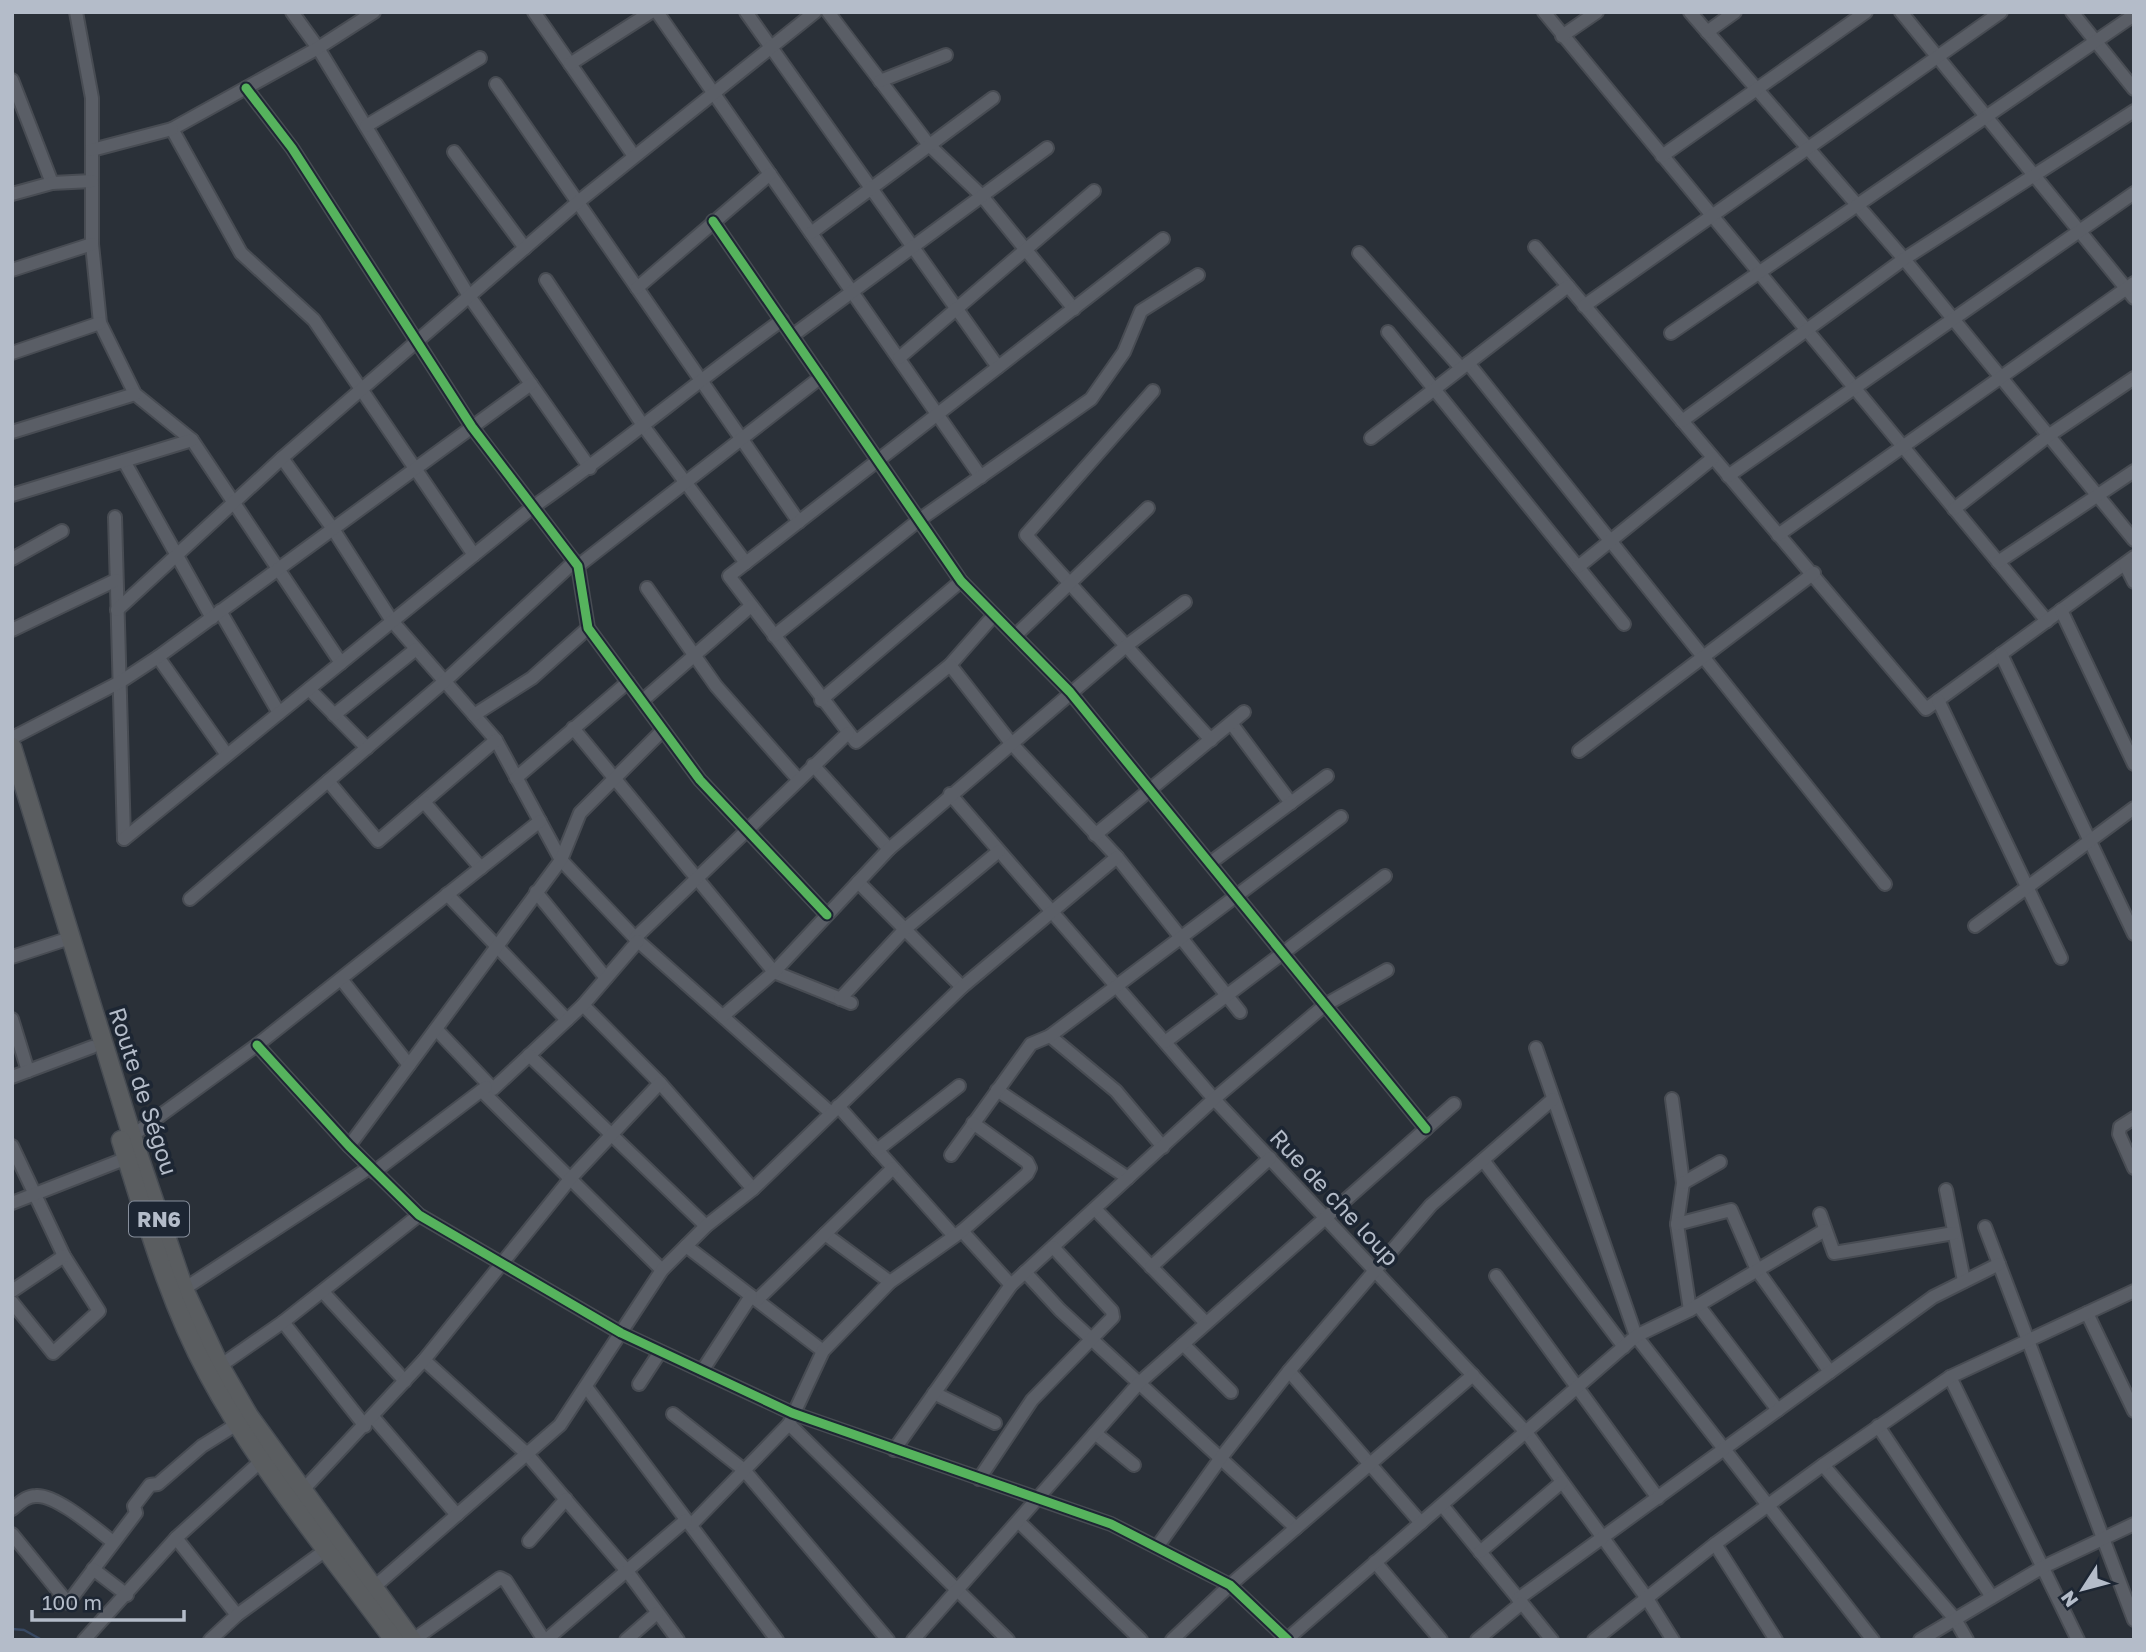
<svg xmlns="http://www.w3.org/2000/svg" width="2146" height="1652" viewBox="0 0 2146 1652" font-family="'Golos Text',sans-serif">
	<rect width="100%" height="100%" fill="#2a3038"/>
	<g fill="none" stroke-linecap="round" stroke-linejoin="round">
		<polyline stroke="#384963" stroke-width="2.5" points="12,1629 24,1630 42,1640"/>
		<defs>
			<g id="minor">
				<polyline points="76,12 92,98 92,244 100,323 135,394 192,440 341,663"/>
				<polyline points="292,12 318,48 469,296 590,468"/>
				<polyline points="374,12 318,48 172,129 241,253 314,320 474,555"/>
				<polyline points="534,12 634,156"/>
				<polyline points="657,12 981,477"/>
				<polyline points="746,12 998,367"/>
				<polyline points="828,12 929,145 982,196 1074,309"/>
				<polyline points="1544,12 2047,621"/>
				<polyline points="1690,12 1904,259 2134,540"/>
				<polyline points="1901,12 2134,298"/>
				<polyline points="2072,12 2134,89"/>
				<polyline points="1707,32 1735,12"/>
				<polyline points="1562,36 1597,12"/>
				<polyline points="570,64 651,12"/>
				<polyline points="12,80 52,183"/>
				<polyline points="880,81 946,55"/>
				<polyline points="496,84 799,522"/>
				<polyline points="246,88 292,148 472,427 578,566 588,628 700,780 827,915"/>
				<polyline points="366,126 480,58"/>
				<polyline points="92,150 172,129"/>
				<polyline points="454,152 525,248"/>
				<polyline points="1662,156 1866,12"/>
				<polyline points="12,194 52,183 92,181"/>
				<polyline points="713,221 961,581 1070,692 1426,1129"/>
				<polyline points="811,233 993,98"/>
				<polyline points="1535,247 1926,709 2134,557"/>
				<polyline points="1359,253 1461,368"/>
				<polyline points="12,270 92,244"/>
				<polyline points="546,280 644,427 746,563"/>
				<polyline points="637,288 770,174"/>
				<polyline points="1584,306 2001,12"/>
				<polyline points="1388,332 1624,624"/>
				<polyline points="1671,333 2134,15"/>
				<polyline points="792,336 1047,148"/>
				<polyline points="12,353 100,323"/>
				<polyline points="899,358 1094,191"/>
				<polyline points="1468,363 1885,884"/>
				<polyline points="1153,391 1026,535 1211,740"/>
				<polyline points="1682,421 1904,259 2134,111"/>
				<polyline points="12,432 135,394"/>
				<polyline points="1371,438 1568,286"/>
				<polyline points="282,458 333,529 392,621 496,740 561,860 638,941 831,1113"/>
				<polyline points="124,461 212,618"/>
				<polyline points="1728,476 2134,193"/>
				<polyline points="12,495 192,440"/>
				<polyline points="1954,509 2048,436 2134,378"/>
				<polyline points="115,517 124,839"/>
				<polyline points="1778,535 2134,283"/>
				<polyline points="12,559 62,531"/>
				<polyline points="1998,562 2134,471"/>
				<polyline points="2125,564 2134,582"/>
				<polyline points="578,566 821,377"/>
				<polyline points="1578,567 1713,458"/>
				<polyline points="647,588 716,686 798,779"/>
				<polyline points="117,610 282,458 578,202 815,12"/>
				<polyline points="2061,610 2134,764"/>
				<polyline points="220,611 279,713"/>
				<polyline points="994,615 950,665 856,742 729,576 1163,239"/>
				<polyline points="12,630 116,580"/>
				<polyline points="774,636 919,520 1091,399 1124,352 1141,311 1198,275"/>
				<polyline points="1015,636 1148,508"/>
				<polyline points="2001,654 2134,934"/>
				<polyline points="158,657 227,755"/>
				<polyline points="950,665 1011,743 1117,857 1240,1012"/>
				<polyline points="309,689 367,748"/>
				<polyline points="821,700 961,581"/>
				<polyline points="1938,700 2061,958"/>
				<polyline points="642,701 751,606"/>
				<polyline points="334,715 416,649"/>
				<polyline points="474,715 532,678 588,628"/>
				<polyline points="1231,723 1291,803"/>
				<polyline points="573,728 774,972 851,1003"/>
				<polyline points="12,738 120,682 158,657 531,384"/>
				<polyline points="1579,751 1814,573"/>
				<polyline points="813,765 889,849"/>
				<polyline points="516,778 628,682"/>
				<polyline points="328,781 378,841 496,740"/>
				<polyline points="950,794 1214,1099 1526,1432 1646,1597 1673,1640"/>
				<polyline points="424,802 481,868"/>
				<polyline points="1095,835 1244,712"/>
				<path d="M124,839l409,-332c85,-59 164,-126 249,-187"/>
				<polyline points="1210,863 1327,776"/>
				<polyline points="858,882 962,987"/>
				<polyline points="536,892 606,978"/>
				<polyline points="447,894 567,1020"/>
				<polyline points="190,899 445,681 575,561"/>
				<polyline points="1975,926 2134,808"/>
				<polyline points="635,938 848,733"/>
				<polyline points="12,957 70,938"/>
				<polyline points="341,979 409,1065"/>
				<polyline points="840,999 905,929 999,851"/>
				<polyline points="583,1005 660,1083 753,1189"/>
				<polyline points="723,1016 774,972 889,849 1126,646 1185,602"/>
				<polyline points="12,1019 28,1071"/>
				<polyline points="436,1029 493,1089 583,1005 638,941"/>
				<polyline points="1050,1036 1116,1091 1163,1147"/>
				<polyline points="1165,1042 1385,876"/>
				<polyline points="257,1045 349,1146 419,1215 621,1333 792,1413 1111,1524 1230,1585 1288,1640"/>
				<polyline points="1536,1048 1636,1336 1873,1640"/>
				<polyline points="529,1055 706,1226"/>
				<polyline points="12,1077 92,1047"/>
				<polyline points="997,1090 1128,1178"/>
				<polyline points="482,1091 662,1270"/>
				<polyline points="1672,1099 1683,1183 1677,1224 1690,1310"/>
				<polyline points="838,1106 954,1236"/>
				<polyline points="2134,1118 2120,1127 2119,1134 2134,1168"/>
				<polyline points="132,1136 257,1045 540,821"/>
				<polyline points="12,1146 64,1256 99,1311 53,1353 12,1302"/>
				<polyline points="349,1146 561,860 580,813 663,730"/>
				<polyline points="877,1150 959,1086"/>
				<polyline points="951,1155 1031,1044 1050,1036 1341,817"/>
				<polyline points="1483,1160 1624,1347"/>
				<polyline points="374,1172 486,1087"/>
				<polyline points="1683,1183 1720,1162"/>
				<polyline points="1946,1190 1964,1281"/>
				<polyline points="12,1203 127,1158"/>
				<polyline points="1095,1209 1206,1323"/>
				<polyline points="1820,1214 1834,1253 1954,1233"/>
				<polyline points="1677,1224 1731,1210 1757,1270 1830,1372"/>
				<polyline points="1985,1227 2134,1620"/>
				<polyline points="962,1231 1011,1285"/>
				<polyline points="825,1234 890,1282"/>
				<polyline points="686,1246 823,1351"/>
				<polyline points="1151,1267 1270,1158"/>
				<polyline points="1025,1272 1060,1310 1296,1528"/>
				<polyline points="1496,1276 1658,1498"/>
				<polyline points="184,1289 369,1168"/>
				<polyline points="12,1291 64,1256"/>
				<polyline points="323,1292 405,1381"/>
				<polyline points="757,1300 893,1168"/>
				<polyline points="1698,1305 1778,1410"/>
				<polyline points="2087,1313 2134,1411"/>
				<polyline points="283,1322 365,1426"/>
				<polyline points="1183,1344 1231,1392"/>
				<polyline points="424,1360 527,1454 627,1571 678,1640"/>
				<polyline points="220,1366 283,1322 419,1215"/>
				<polyline points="702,1371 751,1296"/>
				<polyline points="1289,1371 1421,1523"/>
				<polyline points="1950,1377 2078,1640"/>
				<polyline points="639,1384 660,1352"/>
				<polyline points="587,1388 777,1640"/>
				<polyline points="934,1393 995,1423"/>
				<polyline points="673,1414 744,1470 888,1640"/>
				<polyline points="373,1417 457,1515"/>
				<polyline points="789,1424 1008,1640"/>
				<polyline points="1878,1426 1992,1597"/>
				<polyline points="1095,1433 1134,1465"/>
				<polyline points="894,1450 1011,1285 1214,1099 1325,1005 1387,970"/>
				<polyline points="1823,1465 1955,1619 1967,1640"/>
				<polyline points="979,1479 1032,1400 1113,1317 1112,1311 1053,1247"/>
				<polyline points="302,1491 424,1360 570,1179 660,1083"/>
				<polyline points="1442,1505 1552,1640"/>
				<path d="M12,1509c8,-6 14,-13 24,-13 20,-2 61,34 77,46"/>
				<polyline points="1018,1521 1141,1640"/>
				<polyline points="691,1525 789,1424 823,1351 890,1282 962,1231 1027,1174 1030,1168 1027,1162 973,1123"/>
				<polyline points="12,1534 68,1603 136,1513 134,1506 150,1485 158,1484 202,1446 237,1424"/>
				<polyline points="176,1538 237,1615"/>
				<polyline points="529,1541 566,1499"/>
				<polyline points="1157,1547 1220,1459 1289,1371 1431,1205 1553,1099"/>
				<polyline points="1480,1552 1562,1482"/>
				<polyline points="1375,1562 1441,1640"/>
				<polyline points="93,1569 127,1595"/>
				<polyline points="373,1588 560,1425 662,1270 706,1226 753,1189 962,987 1117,857"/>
				<polyline points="1518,1599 1933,1297 1999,1264"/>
				<polyline points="84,1640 176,1538 261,1461"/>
				<polyline points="210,1640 237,1615 327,1549"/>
				<polyline points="413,1640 500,1578 506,1581 544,1640"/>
				<polyline points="546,1640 686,1520"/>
				<polyline points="626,1640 657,1613"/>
				<polyline points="913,1640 1139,1383 1454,1104"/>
				<polyline points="1172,1640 1230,1585 1473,1375"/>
				<polyline points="1286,1640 1636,1336 1690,1310 1825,1230"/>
				<polyline points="1477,1640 1522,1603"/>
				<polyline points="1594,1640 1715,1544"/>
				<polyline points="1776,1640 1715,1544 1823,1465 1950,1377 2134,1291"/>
				<polyline points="1920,1640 2043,1567 2134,1524"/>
			</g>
			<g id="highway">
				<polyline points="12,747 132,1136 184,1289 220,1366 249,1416 412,1640"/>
				<path d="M121,1140c25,79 47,160 87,234 51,95 122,179 186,266"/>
			</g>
		</defs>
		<use href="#minor" stroke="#484c53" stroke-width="16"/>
		<use href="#highway" stroke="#474c53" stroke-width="21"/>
		<use href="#minor" stroke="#5a5e66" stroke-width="12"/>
		<use href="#highway" stroke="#5a5d60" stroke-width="18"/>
		<defs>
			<g id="cycleway">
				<polyline points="246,88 292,148 472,427 578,566 588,628 700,780 827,915"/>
				<polyline points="713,221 961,581 1070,692 1426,1129"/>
				<polyline points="257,1045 349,1146 419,1215 621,1333 792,1413 1111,1524 1230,1585 1288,1640"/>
			</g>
		</defs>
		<use href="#cycleway" stroke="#1d2633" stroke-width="13"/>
		<use href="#cycleway" stroke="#56b35d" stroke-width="9"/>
	</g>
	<g text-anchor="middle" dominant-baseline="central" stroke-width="7" stroke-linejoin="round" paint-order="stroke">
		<rect fill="#1d2633" stroke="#878f9c" stroke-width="2" x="129" y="1201.5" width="60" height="35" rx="5"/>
		<g font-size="21" font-weight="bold" fill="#b4bcc9">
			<text x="159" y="1219">RN6</text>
		</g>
		<g font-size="23" fill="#b4bcc9" stroke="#1d2633">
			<text transform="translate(144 1091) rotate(72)">Route de Ségou</text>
			<text transform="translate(1335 1197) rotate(47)">Rue de che loup</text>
		</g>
	</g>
	<rect width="2146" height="1652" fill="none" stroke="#b4bcc9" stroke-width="28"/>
	<g transform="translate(2083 1589) rotate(234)" stroke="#1d2633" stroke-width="5" paint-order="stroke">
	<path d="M0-5L12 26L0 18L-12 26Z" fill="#b4bcc9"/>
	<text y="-10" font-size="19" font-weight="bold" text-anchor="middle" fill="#b4bcc9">N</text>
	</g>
	<path d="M32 1610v10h152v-10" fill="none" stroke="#b4bcc9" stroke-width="3.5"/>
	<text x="42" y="1610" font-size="21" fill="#b4bcc9" stroke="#1d2633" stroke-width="5" paint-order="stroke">100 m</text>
</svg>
